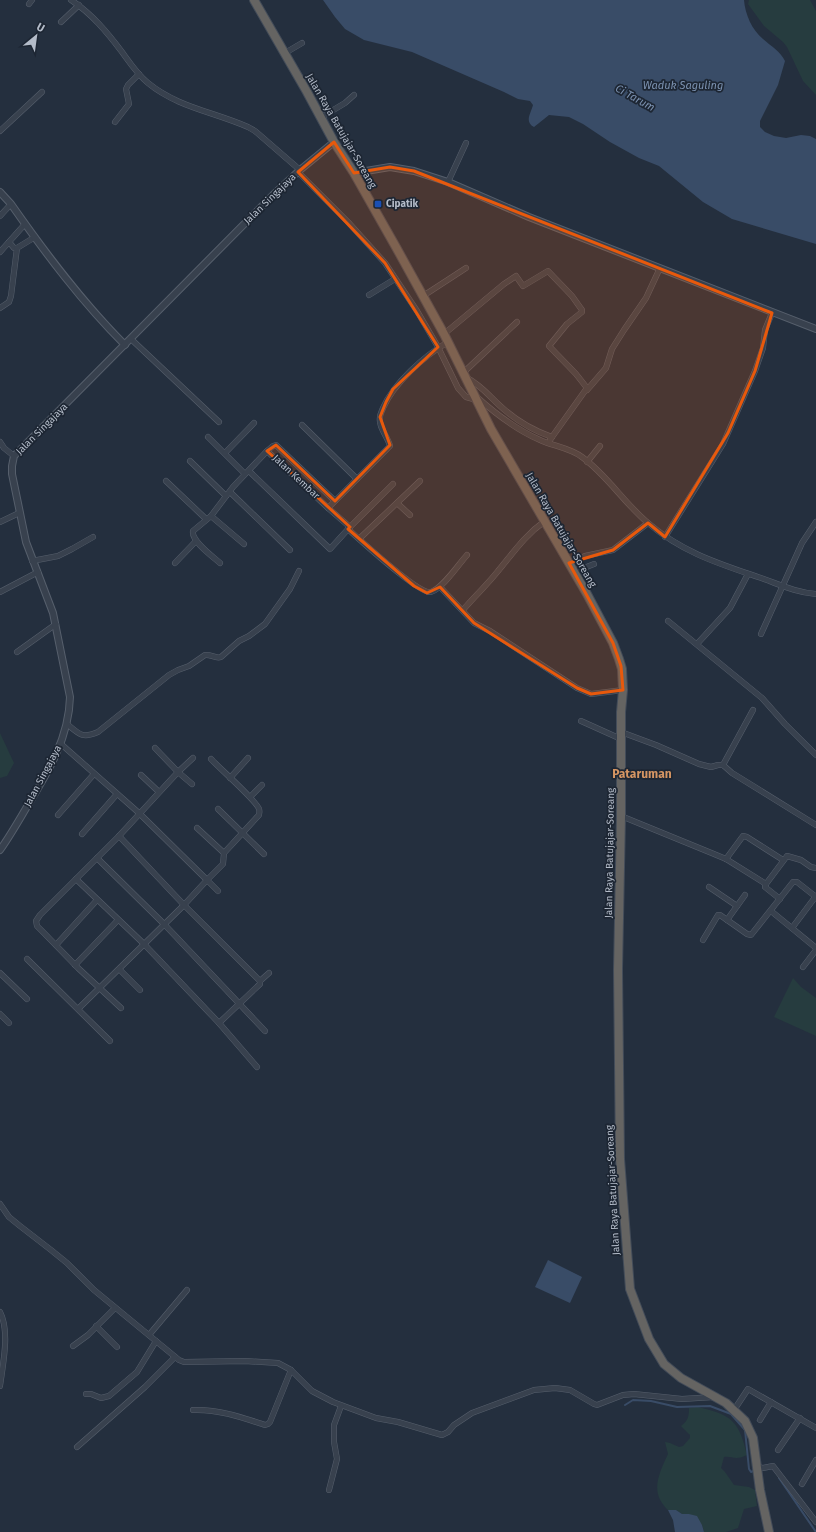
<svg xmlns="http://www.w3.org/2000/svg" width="816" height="1532" viewBox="0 0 816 1532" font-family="'Fira Sans',sans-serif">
	<rect width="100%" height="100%" fill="#242f3e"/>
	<g fill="#263c3f">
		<polygon points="749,0 810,0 816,11 816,95 803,81 787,47 783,42 764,26 748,4"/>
		<polygon points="0,733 14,763 7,776 0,778"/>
		<polygon points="793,978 801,987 816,998 816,1036 774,1017"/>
		<path d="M698,1407c34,8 41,14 49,48 -13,6 -13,1 -23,2l-3,11 4,4 9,13 15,2 6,3 2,16 -13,3 -6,19 -12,4h-22l-2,-7 -13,-11h-7l-6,-4h-8c-19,-18 -9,-36 0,-56l-3,-12 5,1 9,4 4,-1 7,-8v-3l-9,-9c7,-5 8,-10 8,-18z"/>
	</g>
	<g fill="#394c67">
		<path d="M323,0h421c1,14 8,30 19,39 9,8 17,12 22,22l-7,24 -18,36v6l5,5 9,4 12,2 15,-3 9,1 6,3v105l-84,-25 -29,-17 -44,-36 -20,-8 -29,-16 -27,-18 -14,-7 -20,-2 -15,12c-10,-5 -3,-14 -1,-22l-3,-4 -12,-2 -14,-7 -92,-40 -48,-12 -19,-11 -10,-12z"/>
		<polygon points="548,1260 582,1277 570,1303 535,1287"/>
		<polygon points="668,1510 676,1510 682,1514 689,1514 697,1516 702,1525 704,1532 675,1532 673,1520"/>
	</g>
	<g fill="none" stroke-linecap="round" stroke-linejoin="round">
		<g stroke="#394c67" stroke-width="2">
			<polyline points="625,1405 633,1400 651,1401 677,1407 710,1406 731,1414 745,1430 749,1469 751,1472 753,1471"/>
			<polyline points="779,1478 816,1532"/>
		</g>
		<defs>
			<g id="minor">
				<path d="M71,0c21,14 36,32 51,52 8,11 15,22 26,31 29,24 66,29 100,44l7,4 45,39"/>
				<polyline points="29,4 32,0"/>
				<polyline points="61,22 79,5"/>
				<polyline points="285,53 302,43"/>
				<polyline points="320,118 345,103 354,95"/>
				<polyline points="115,122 129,104 126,89 128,85 139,74"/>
				<polyline points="0,131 42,92"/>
				<polyline points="298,172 348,222 385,263 417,311 438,347 458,388 466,397 477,400"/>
				<polyline points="448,182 466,143"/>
				<polyline points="0,216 11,204"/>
				<polyline points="9,242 14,248 17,248 35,237"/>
				<polyline points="0,252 25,224"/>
				<polyline points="369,295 395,279"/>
				<polyline points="423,296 466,268"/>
				<polyline points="0,308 9,302 11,296 17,248"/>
				<polyline points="444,334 504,284 516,276 523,286 548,271 572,296 582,310 582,312 567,324 549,346 576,374 587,388 552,437"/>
				<polyline points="131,339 219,422"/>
				<polyline points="464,372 517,322"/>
				<path d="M467,378c16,8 25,22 39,33 14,12 29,20 46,26l-2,3"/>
				<polyline points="587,390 606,368 612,349 624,330 646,298 660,268"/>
				<path d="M478,398c19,17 39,32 62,42 13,6 30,8 42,17 25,18 42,46 66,66 34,29 69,40 110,54 21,7 36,15 58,17"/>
				<polyline points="302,425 357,479"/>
				<polyline points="208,437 245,474"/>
				<polyline points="0,442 4,448 14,456"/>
				<polyline points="267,451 273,446 276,445 335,501"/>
				<polyline points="225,453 254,423"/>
				<polyline points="190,461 226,496"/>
				<polyline points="587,462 600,446"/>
				<polyline points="249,471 330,549 350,527"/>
				<polyline points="166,481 206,519"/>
				<polyline points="230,492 290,550"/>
				<polyline points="397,503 410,515"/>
				<polyline points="328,508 350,527 393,484"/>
				<polyline points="211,516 244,544"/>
				<polyline points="0,522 19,513"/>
				<path d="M348,529c11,10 72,66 83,63 12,-4 27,-27 36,-37"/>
				<polyline points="665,537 723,444 755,371 763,348 765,330 772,313"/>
				<polyline points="359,539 420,481"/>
				<polyline points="32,561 58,556 72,549 93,537"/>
				<polyline points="175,563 196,541"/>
				<path d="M220,563c-8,-7 -29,-22 -27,-32l18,-15 22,-29 34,-36 61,57 62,-62c-2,-9 -12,-19 -10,-29 0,-3 2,-6 3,-9 11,-25 41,-52 65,-66"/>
				<polyline points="569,563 585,556 613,550 648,523"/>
				<polyline points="574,572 594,564"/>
				<polyline points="440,587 474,623 490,631 577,688 591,694 623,690"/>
				<polyline points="0,592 38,572"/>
				<path d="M463,610c11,-13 24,-25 35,-39 15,-18 27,-36 47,-50"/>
				<polyline points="668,621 762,698 785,724 816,755"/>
				<polyline points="761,634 802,543 816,522"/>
				<polyline points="697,644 730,608 748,574"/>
				<polyline points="17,652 56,624"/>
				<polyline points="581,721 621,739"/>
				<path d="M67,724c12,10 15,15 31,8l71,-57 9,-5 11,-4 16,-11c6,-1 10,4 16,2l18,-16 10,-5 16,-12 25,-35 9,-18"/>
				<polyline points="621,732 656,745 699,764 711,767 718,765 723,765 732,773 816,825"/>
				<polyline points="61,744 139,813 207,880 184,905 78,1009"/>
				<polyline points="155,748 178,772 192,784"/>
				<path d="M211,759c8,9 46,42 48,50 1,3 0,4 0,6l-35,38 -1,11 -16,16 11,11"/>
				<polyline points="723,765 753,710"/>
				<polyline points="141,775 159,792"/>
				<polyline points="230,778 248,758"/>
				<polyline points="250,797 262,785"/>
				<polyline points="218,809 264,854"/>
				<polyline points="58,815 94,774"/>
				<polyline points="621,816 714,854 726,859 766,884 787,856 801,860 811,867 816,868"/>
				<polyline points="197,828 224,853"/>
				<polyline points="82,834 117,794"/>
				<polyline points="119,836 184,905 260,981 260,984 219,1023"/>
				<polyline points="97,858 164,924 265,1031"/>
				<polyline points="726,859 743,836 747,837 783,860"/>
				<polyline points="76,879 144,944 219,1023 257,1067"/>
				<polyline points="766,884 765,887 780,899"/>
				<polyline points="709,887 737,906"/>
				<polyline points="771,911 816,948"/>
				<polyline points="727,920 745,895"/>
				<polyline points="792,928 816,896"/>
				<polyline points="703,940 718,915 720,915 747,934 751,935 793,882 797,882 816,897"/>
				<polyline points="56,945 97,900"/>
				<polyline points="27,959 110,1041"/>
				<polyline points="75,965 118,920"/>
				<polyline points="803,967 816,950"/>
				<polyline points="119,969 140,990"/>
				<polyline points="0,973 27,999"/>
				<polyline points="260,981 269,973"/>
				<polyline points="121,1008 78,968 43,932 37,926 36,921 40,915 119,836 178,772 193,758"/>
				<polyline points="0,1014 9,1023"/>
				<polyline points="0,1204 9,1217 20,1226 51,1250 67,1263 94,1290 179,1360 184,1362 245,1361 278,1363 291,1370 312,1391 333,1402 376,1418 398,1422 442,1435 448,1432 454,1425 472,1413 534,1390 555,1388 570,1390 594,1404 597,1405 623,1395 634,1394 682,1399 714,1397"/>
				<path d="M0,1312c10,19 3,52 0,74"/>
				<polyline points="96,1326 117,1347"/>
				<polyline points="149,1335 187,1290"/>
				<polyline points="73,1346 88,1335 115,1308"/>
				<polyline points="86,1394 91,1394 101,1398 109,1396 137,1372 156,1341"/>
				<path d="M193,1410c25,-1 48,7 72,15l3,-1 2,-2 21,-52"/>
				<polyline points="734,1410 748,1389 816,1428"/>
				<polyline points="760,1420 771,1402"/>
				<polyline points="77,1447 145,1387 175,1357"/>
				<polyline points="778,1450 800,1418"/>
				<polyline points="757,1467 763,1468 773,1466 816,1522"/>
				<polyline points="802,1484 816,1460"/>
				<polyline points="329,1490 337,1459 334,1442 334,1425 341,1406"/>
			</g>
			<g id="tertiary">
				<polyline points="354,173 390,167 414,171 448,182 529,217 816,329"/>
				<path d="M0,192l11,12c35,50 71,98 114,141"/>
				<path d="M0,850c10,-14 19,-30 28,-45 20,-33 41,-67 42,-108l-17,-84 -27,-71 -14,-68v-8l2,-10 259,-261 27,-25 34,-28"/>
			</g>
			<polyline id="trunk" points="254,0 307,92 334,142 354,173 397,249 444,334 491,429 587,594 613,643 619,659 622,669 623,690 621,712 621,816 618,970 620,1159 630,1289 649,1339 664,1364 681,1378 726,1403 745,1421 753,1438 760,1490 769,1532"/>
		</defs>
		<use href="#minor" stroke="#565f6c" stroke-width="6"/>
		<use href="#tertiary" stroke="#565f6c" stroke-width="8"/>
		<use href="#trunk" stroke="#434c59" stroke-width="10"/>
		<use href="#minor" stroke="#38414e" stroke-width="5"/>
		<use href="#tertiary" stroke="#38414e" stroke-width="6"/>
		<use href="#trunk" stroke="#656462" stroke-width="8"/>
	</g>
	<path fill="#e8590c" fill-opacity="0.2" stroke="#e8590c" stroke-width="3" stroke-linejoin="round" d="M334,142l20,31 36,-6 24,4 358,142 -17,58 -27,62 -63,104 -17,-14 -35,27 -44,13 44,80 8,23 2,24 -32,4 -14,-6 -103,-65 -34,-36 -13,6 -13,-7 -66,-57 2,-2 -83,-76 9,-6 59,56 55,-56 -10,-28 6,-15 7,-13 45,-42 -53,-84 -87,-91z"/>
	<rect fill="#1a4fb4" stroke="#1d2633" stroke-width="1.5" x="374" y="200" width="8" height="8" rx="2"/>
	<g text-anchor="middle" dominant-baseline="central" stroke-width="3.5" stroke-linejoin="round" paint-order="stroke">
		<g font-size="10" fill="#b4bcc9" stroke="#1d2633">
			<text transform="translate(341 131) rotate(60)">Jalan Raya Batujajar-Soreang</text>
			<text transform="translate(270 199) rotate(-44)">Jalan Singajaya</text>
			<text transform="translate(42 429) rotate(-45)">Jalan Singajaya</text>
			<text transform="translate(296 477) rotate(43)">Jalan Kembar</text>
			<text transform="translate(561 530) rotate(60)">Jalan Raya Batujajar-Soreang</text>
			<text transform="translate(43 776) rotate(-62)">Jalan Singajaya</text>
			<text transform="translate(610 853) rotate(-89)">Jalan Raya Batujajar-Soreang</text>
			<text transform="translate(613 1190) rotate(-93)">Jalan Raya Batujajar-Soreang</text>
		</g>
		<g font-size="10" font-weight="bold" fill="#b4bcc9" stroke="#1d2633" text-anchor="start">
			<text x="386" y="204">Cipatik</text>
		</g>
		<g font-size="11" font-style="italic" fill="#7c92b1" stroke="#1d2633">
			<text x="683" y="85">Waduk Saguling</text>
			<text transform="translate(635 98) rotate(29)">Ci Tarum</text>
		</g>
		<g font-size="12" font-weight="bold" fill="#d59563" stroke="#1d2633">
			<text x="642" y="774">Pataruman</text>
		</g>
	</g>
	<g transform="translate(36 36) rotate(29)" stroke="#1d2633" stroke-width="3" paint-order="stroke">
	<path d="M0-3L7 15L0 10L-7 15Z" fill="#b4bcc9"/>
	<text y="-6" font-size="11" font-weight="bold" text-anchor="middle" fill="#b4bcc9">U</text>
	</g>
</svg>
